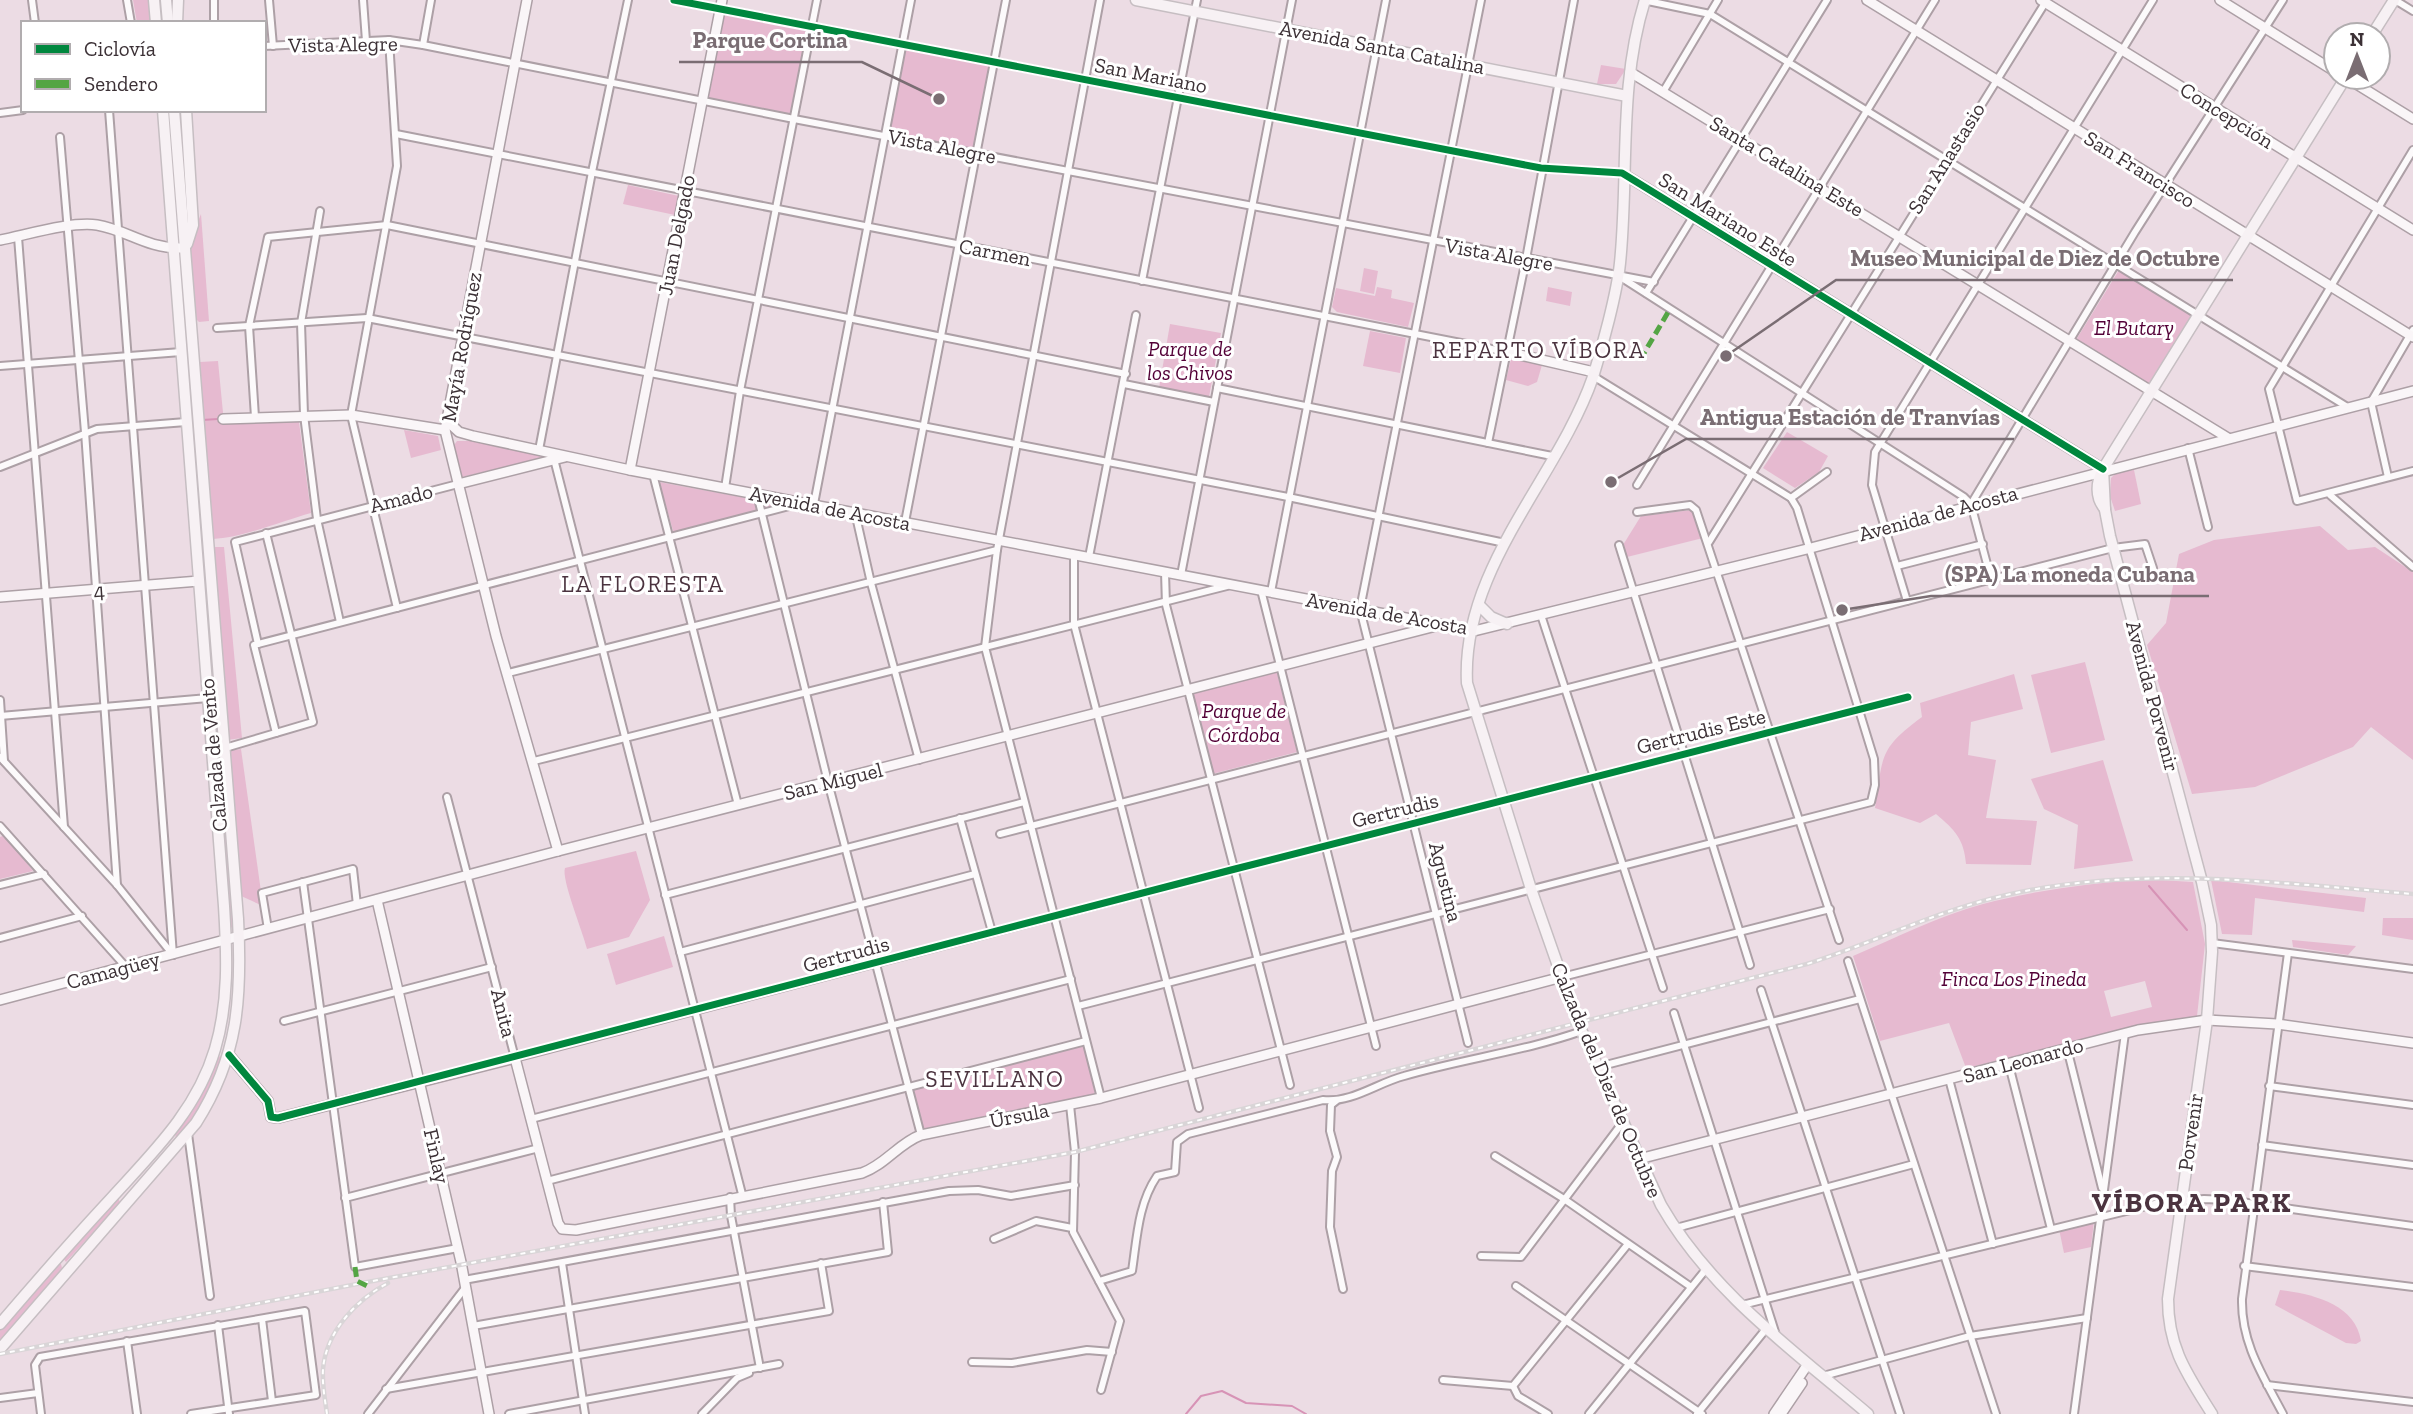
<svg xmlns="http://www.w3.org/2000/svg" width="2413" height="1414" viewBox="0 0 2413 1414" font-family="'Zilla Slab',serif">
	<rect width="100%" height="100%" fill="#ecdce4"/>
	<g fill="#e6bad0" fill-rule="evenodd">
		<polygon points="133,0 151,0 153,23 137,23"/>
		<polygon points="722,11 808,28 791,115 705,99"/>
		<polygon points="902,44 994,62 976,153 883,134"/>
		<polygon points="1601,65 1626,69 1616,84 1597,84"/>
		<polygon points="628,185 679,196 675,215 623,204"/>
		<polygon points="201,214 209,321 199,322 196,319 189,244"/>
		<polygon points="181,258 233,925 230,930"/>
		<polygon points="1364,268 1378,271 1374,294 1360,291"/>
		<polygon points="2119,270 2192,315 2149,385 2076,340"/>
		<polygon points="1377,287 1392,290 1391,298 1414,303 1408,327 1337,312 1332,307 1336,288 1375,296"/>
		<polygon points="1548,287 1572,292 1570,306 1546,301"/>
		<polygon points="1170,324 1221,333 1209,397 1159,388"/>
		<polygon points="1370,331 1406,338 1400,373 1363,366"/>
		<polygon points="1511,359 1542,365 1537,382 1528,386 1506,380"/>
		<path d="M218,361l6,62 75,-1 12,91c-29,8 -70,25 -98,26l-13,-177z"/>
		<polygon points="404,430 438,436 441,450 411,458"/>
		<polygon points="1787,432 1828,456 1819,472 1795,488 1763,468"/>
		<polygon points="457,441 470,441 547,457 462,477 452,448"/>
		<polygon points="2134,470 2141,504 2115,511 2110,496 2111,478 2116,473"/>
		<polygon points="659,482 779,504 780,506 674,534"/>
		<polygon points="1692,510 1703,538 1627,557 1623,545 1641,516"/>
		<polygon points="2320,526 2348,550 2375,547 2413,572 2413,760 2371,727 2353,747 2255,787 2192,794 2147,645 2166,623 2179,554 2214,540"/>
		<polygon points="213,547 224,547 242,738 227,740"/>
		<polygon points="2085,662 2105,740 2051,753 2031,675"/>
		<polygon points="1274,670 1277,673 1297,752 1212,774 1192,693"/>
		<path d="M2014,674l9,35 -52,13 -3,33 28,5 -10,58 51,3 -6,44 -65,-1c-2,-25 -11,-34 -30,-50l-16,9 -45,-15c8,-51 3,-59 47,-91l-2,-14z"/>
		<polygon points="241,749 263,906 239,895 228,751"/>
		<polygon points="2103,760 2133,861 2074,869 2078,825 2044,809 2031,779"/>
		<polygon points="5,835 33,871 0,879 0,837"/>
		<path d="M636,851l14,49 -21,37 -42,12c-4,-17 -26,-70 -22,-81z"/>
		<path d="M2142,879l51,3 12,62 -8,72 -231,52 -17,-45 -69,18 -27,-85c43,-18 85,-40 130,-52 52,-14 105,-20 159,-25zM2145,981l7,26 -41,10 -7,-26z"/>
		<polygon points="2211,880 2366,898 2364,912 2255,898 2252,935 2222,934"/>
		<polygon points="2383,918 2413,918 2413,940 2382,935"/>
		<polygon points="664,936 673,967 616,985 607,954"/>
		<polygon points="2292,940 2356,946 2348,955 2293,947"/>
		<polygon points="1084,1044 1095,1094 924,1130 912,1087"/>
		<polygon points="218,1056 224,1058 208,1099 176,1139 175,1133"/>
		<polygon points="118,1197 120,1203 66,1262 63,1258"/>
		<polygon points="2094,1221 2091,1247 2064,1253 2059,1229"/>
		<polygon points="57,1263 61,1264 62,1268 0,1342 0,1329"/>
		<path d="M2280,1290c33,4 75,14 81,51l-5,3 -10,-1 -71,-38z"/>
	</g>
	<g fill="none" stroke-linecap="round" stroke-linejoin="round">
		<g stroke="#d793b6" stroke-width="2">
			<polyline points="202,420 218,419"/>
			<polyline points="2149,886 2187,930"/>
			<polyline points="1186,1414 1201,1396 1222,1391 1246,1403 1292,1406 1306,1414"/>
		</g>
		<defs>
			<g id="street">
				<polyline points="32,0 35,23"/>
				<polyline points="127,0 131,23"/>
				<polyline points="269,0 273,46"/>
				<polyline points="363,0 366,41"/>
				<polyline points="674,0 1541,168 1622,173"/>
				<polyline points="1643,0 1710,14 2349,408"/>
				<polyline points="2395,0 2413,11"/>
				<polyline points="214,23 214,0"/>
				<polyline points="389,40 397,166 351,415 397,608"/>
				<polyline points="423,45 431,0"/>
				<polyline points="264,46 389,40 423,45 794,119 1654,282"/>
				<polyline points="1663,92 1718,0"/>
				<polyline points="109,110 173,955"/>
				<polyline points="0,113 23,110"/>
				<polyline points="396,134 1507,352"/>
				<polyline points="60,137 85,432 117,885"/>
				<polyline points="2413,150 2269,389 2297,501 2413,471"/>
				<polyline points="320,211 301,323 304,415 317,519 340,622"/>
				<polyline points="18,237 64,827"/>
				<polyline points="1622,278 1964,497 1971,504 1991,579"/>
				<polyline points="1142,281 1197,0"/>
				<polyline points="1646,293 1827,0"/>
				<polyline points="217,328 367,318 1288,497 1505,543"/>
				<polyline points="0,366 181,352"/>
				<polyline points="1124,384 1214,402"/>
				<polyline points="1217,388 1552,456"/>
				<polyline points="255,417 249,326 268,237 387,225 1126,374"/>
				<polyline points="1488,443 1526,259 1574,0"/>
				<polyline points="2188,448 2208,527"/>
				<polyline points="539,450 592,172 628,0"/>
				<polyline points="554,459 742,1194"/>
				<polyline points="0,467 97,429 186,422"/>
				<polyline points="653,474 738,805"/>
				<polyline points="2388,477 2371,402 2413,330"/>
				<polyline points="1637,485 1935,0"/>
				<polyline points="725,488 740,391 817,0"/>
				<polyline points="757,494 828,782 921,1135"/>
				<polyline points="2330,495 2413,567"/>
				<polyline points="1791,498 1827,472"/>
				<polyline points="814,504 911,0"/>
				<polyline points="1971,504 2135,232 2283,0"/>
				<polyline points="855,512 871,583 919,760"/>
				<polyline points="1637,512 1690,505 1696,510 1839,940"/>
				<polyline points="905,522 1006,0"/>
				<polyline points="1709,542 2045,3"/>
				<polyline points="1619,545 1750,965"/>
				<polyline points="997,550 985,647 1101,1098"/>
				<polyline points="1074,554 1074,624 1199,1108"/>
				<polyline points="1089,557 1136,315"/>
				<polyline points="1897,566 1983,544"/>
				<polyline points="1165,572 1166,605 1290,1085"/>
				<polyline points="1181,575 1292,0"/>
				<polyline points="1261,590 1376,1046"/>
				<polyline points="1271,592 1386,0"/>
				<polyline points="1907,601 1872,485 1875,452 2153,0"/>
				<polyline points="1541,615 1663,988"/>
				<polyline points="258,644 235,542 458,484"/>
				<polyline points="508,673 997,550 1100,0"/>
				<polyline points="0,700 4,761"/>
				<polyline points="0,716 208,698"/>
				<polyline points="276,733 254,645 797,504"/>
				<polyline points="225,748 313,722 266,533"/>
				<polyline points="0,757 117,885 173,955"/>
				<polyline points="534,761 1227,586"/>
				<polyline points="447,797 515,1058 1235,869 1908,697"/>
				<polyline points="960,818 992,932"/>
				<polyline points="0,826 126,967"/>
				<polyline points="1000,834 2113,548 2145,544 2153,568"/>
				<polyline points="303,882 355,1267 458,1248"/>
				<polyline points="0,885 44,874"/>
				<polyline points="665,895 1024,802"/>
				<polyline points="268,929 262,893 353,869 357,905"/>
				<polyline points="0,938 82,916"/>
				<polyline points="2212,943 2413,969"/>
				<polyline points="680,952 975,874"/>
				<polyline points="1848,961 1996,1414"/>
				<polyline points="1562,977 1830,909"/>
				<polyline points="1761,990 1900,1414"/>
				<polyline points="1078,1006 1871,802 1875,785 1874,759 1797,508 1791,498 1593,376"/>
				<polyline points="1674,1013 1776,1335"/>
				<polyline points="284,1021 492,967"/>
				<polyline points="1468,1043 1360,609 1481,0"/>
				<polyline points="2067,1048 2102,1188"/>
				<polyline points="2009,1065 2051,1229"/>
				<polyline points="1598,1067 1860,999"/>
				<polyline points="1949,1079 1993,1244"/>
				<polyline points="2269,1086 2413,1105"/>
				<polyline points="1336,1101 1331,1105 1330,1131 1337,1157 1332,1171 1330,1227 1343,1289"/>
				<polyline points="1070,1105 1075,1152 1073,1232 1120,1321 1101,1390"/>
				<polyline points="531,1119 1071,979"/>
				<polyline points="188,1134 210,1296"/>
				<polyline points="2262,1145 2413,1165"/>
				<polyline points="1495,1156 1564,1199 1691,1287"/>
				<polyline points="547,1181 1086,1041"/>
				<polyline points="730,1197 731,1216 760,1368"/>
				<polyline points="345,1198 539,1148"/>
				<polyline points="1676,1228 1914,1164"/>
				<polyline points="994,1239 1036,1221 1072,1228"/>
				<polyline points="1481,1256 1521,1257 1623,1122"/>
				<polyline points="562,1263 585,1414"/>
				<polyline points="2244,1266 2413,1287"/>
				<polyline points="464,1280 949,1191 978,1190 1011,1196 1075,1185"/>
				<path d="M1099,1281l33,-10c5,-33 6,-67 25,-95l18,-4 2,-30 11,-8 135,-34c29,3 54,-17 81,-24 59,-17 121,-25 178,-45"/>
				<polyline points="1516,1286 1702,1414"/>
				<polyline points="1742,1305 2159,1203 2204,1199 2227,1200 2413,1226"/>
				<polyline points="262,1319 272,1401"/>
				<polyline points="218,1325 229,1414"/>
				<polyline points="473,1326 888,1252 883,1202"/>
				<polyline points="127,1341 137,1414"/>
				<polyline points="972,1362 1012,1363 1087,1350 1112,1352"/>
				<polyline points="1823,1376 1970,1336 2087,1318"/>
				<polyline points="1443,1380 1513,1386"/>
				<polyline points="2267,1385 2413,1402"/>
				<polyline points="1513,1386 1628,1244"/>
				<polyline points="1513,1386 1518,1396 1548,1414"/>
				<polyline points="386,1389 829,1311 821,1263"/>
				<polyline points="0,1398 38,1393"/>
				<polyline points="41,1414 35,1365 40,1357 305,1311 316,1395 191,1414"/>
				<polyline points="368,1414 465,1288"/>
				<polyline points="509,1414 779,1364"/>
				<polyline points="702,1414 737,1378 749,1373"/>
				<polyline points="1589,1414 1707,1268"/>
				<polyline points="1697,1414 1766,1329"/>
				<polyline points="2074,1414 2125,1033"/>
				<path d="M2283,1414c-20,-38 -42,-71 -41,-115l46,-346"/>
			</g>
			<g id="secondary">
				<polyline points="527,0 445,430 496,636 558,851"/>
				<polyline points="1867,0 2413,337"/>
				<polyline points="2041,0 2413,230"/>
				<polyline points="2220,0 2336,72"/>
				<polyline points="1630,72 2228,438"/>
				<polyline points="2345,77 2413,119"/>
				<polyline points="1622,173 2103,469"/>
				<path d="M0,240c26,-5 72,-19 97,-15 30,5 49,23 83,23"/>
				<polyline points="1507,352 1594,372"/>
				<polyline points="223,419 351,415 445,430"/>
				<polyline points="445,419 459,432 473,436 630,470 1474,631 1807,549 2413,391"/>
				<polyline points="630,470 722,0"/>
				<polyline points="458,484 565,457"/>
				<polyline points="0,597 199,581"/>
				<polyline points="377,900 461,1262 489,1414"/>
				<polyline points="0,1000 558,851 1436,626"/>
				<path d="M229,1055l39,46 3,16 7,1 237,-60 43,165 4,6 14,1 286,-57c23,-8 37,-30 59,-38l180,-37 461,-121"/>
				<polyline points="1639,1159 2138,1030 2207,1020 2277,1024 2413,1043"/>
				<polyline points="1774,1414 1808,1364"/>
				<polyline points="1781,1414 1802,1383"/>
			</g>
			<g id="primary">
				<polyline points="154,0 156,23"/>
				<polyline points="166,0 168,23"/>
				<polyline points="1136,0 1627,96"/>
				<path d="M1645,0c-27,86 -16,175 -25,263 -3,30 -18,85 -27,114 -35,101 -132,191 -126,306l64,206 47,134 83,182c50,87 132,145 207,209"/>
				<polyline points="177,23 178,0"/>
				<polyline points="2372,35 2394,0"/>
				<polyline points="186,110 193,225 187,244"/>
				<path d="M2103,469l2,41 5,26 92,346 9,43 1,27 -5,68 -39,279c0,49 19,75 44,115"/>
				<path d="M2105,509c-10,-11 -9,-27 -2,-40l243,-392"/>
				<polyline points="1480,606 1491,617 1507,624"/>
				<path d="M0,1324c35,-41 70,-81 106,-120 43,-48 90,-91 109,-155 14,-47 12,-95 9,-143l-61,-796"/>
				<path d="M0,1349l196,-226c43,-67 46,-127 42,-204l-64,-809"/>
			</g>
		</defs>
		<use href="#street" stroke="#ada0a6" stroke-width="10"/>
		<use href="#secondary" stroke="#ada0a6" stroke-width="12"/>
		<use href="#primary" stroke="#c6bec2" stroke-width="13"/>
		<use href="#street" stroke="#fcfafb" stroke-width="6"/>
		<use href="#secondary" stroke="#faf6f8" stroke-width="9"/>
		<use href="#primary" stroke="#f7f1f4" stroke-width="10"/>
		<defs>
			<g id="rail">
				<path d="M0,1354l362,-71 713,-131 732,-188c66,-21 127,-52 195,-68 135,-32 274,-13 411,-2"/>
				<path d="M327,1414c-2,-14 -5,-30 -4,-45 3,-37 33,-69 65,-86"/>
			</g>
		</defs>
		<use href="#rail" stroke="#d9d5d7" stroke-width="4.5"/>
		<use href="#rail" stroke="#fff" stroke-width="2" stroke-dasharray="5" stroke-linecap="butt"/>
		<g stroke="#54a544" stroke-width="5" stroke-dasharray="10 5" stroke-linecap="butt">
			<polyline points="1640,360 1670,309"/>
			<polyline points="355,1267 357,1281 371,1288"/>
		</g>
		<defs>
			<g id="cycleway">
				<polyline points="674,0 1541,168 1622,173 2103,469"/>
				<polyline points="229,1055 268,1101 271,1117 278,1118 1235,869 1908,697"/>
			</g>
		</defs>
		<use href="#cycleway" stroke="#fff" stroke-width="11"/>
		<use href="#cycleway" stroke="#00873e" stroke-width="7"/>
	</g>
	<g text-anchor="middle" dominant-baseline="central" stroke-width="6" stroke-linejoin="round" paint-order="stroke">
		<g font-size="21" fill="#3c3136" stroke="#fff">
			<text transform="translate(343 44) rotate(-1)">Vista Alegre</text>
			<text transform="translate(1382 47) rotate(11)">Avenida Santa Catalina</text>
			<text transform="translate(1151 75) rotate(11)">San Mariano</text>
			<text transform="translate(2227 115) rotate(32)">Concepción</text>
			<text transform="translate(942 146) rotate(11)">Vista Alegre</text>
			<text transform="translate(1946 158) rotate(-58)">San Anastasio</text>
			<text transform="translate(1787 166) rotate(31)">Santa Catalina Este</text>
			<text transform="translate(2140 169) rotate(32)">San Francisco</text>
			<text transform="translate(1728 219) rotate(32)">San Mariano Este</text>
			<text transform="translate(676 235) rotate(-79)">Juan Delgado</text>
			<text transform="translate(995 252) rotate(11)">Carmen</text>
			<text transform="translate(1499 254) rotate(10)">Vista Alegre</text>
			<text transform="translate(461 347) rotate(-80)">Mayía Rodríguez</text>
			<text transform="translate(401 498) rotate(-14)">Amado</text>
			<text transform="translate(830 508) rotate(11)">Avenida de Acosta</text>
			<text transform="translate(1938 513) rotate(-15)">Avenida de Acosta</text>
			<text transform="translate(99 590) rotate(-4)">4</text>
			<text transform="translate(1387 613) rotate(10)">Avenida de Acosta</text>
			<text transform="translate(2153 696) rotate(75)">Avenida Porvenir</text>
			<text transform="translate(1701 731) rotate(-14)">Gertrudis Este</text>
			<text transform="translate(213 755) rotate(-95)">Calzada de Vento</text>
			<text transform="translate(833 781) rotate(-14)">San Miguel</text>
			<text transform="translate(1395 810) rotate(-14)">Gertrudis</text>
			<text transform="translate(1446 882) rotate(76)">Agustina</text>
			<text transform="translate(846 954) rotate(-15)">Gertrudis</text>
			<text transform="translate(113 970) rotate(-15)">Camagüey</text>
			<text transform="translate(504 1013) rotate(76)">Anita</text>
			<text transform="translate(2023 1060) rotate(-15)">San Leonardo</text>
			<text transform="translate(1607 1080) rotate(67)">Calzada del Diez de Octubre</text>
			<text transform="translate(1019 1115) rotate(-11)">Úrsula</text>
			<text transform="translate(2190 1132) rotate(-82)">Porvenir</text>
			<text transform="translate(437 1156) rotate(77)">Finlay</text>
		</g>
		<g font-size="21" font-style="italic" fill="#530037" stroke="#fff">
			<text x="2134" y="327">El Butary</text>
			<text x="1190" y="348">Parque de<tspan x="1190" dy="24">los Chivos</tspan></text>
			<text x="1244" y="710">Parque de<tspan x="1244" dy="24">Córdoba</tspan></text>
			<text x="2014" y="978">Finca Los Pineda</text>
		</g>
		<g font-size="23" letter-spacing="2" fill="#4b333f" stroke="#fff">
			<text x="1539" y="350">REPARTO VÍBORA</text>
			<text x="643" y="584">LA FLORESTA</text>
			<text x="995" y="1079">SEVILLANO</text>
		</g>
		<g font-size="28" font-weight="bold" letter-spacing="2" fill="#4b333f" stroke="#fff">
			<text x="2192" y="1202">VÍBORA PARK</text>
		</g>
	</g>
	<path fill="none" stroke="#7a6d73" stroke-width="2.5" d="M939 99L862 62H679M1726 356L1836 280H2233M1611 482L1686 439H2014M1842 610L1931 596H2209"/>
	<g fill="#7a6d73" stroke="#fff" stroke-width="2.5">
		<circle cx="939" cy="99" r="7"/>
		<circle cx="1726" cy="356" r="7"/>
		<circle cx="1611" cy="482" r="7"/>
		<circle cx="1842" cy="610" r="7"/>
	</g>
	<g font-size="23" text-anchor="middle" font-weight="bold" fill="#7a6d73" stroke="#fff" stroke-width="6" stroke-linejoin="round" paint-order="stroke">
		<text x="770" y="48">Parque Cortina</text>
		<text x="2035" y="266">Museo Municipal de Diez de Octubre</text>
		<text x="1850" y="425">Antigua Estación de Tranvías</text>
		<text x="2070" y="582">(SPA) La moneda Cubana</text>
	</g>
	<rect x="21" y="21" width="245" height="91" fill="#ffffff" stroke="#b1adaf" stroke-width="2"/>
	<rect x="35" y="44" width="35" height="10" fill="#00873e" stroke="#b1adaf" stroke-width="2"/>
	<text x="84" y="56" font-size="21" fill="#3c3136">Ciclovía</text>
	<rect x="35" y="79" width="35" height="10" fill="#54a544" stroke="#b1adaf" stroke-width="2"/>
	<text x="84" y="91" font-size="21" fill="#3c3136">Sendero</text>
	<g transform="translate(2357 56)"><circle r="33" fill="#ffffff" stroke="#b1adaf" stroke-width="2"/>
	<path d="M0-5L12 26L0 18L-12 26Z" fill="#7a6d73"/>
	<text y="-10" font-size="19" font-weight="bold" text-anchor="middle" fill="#3c3136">N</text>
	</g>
</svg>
